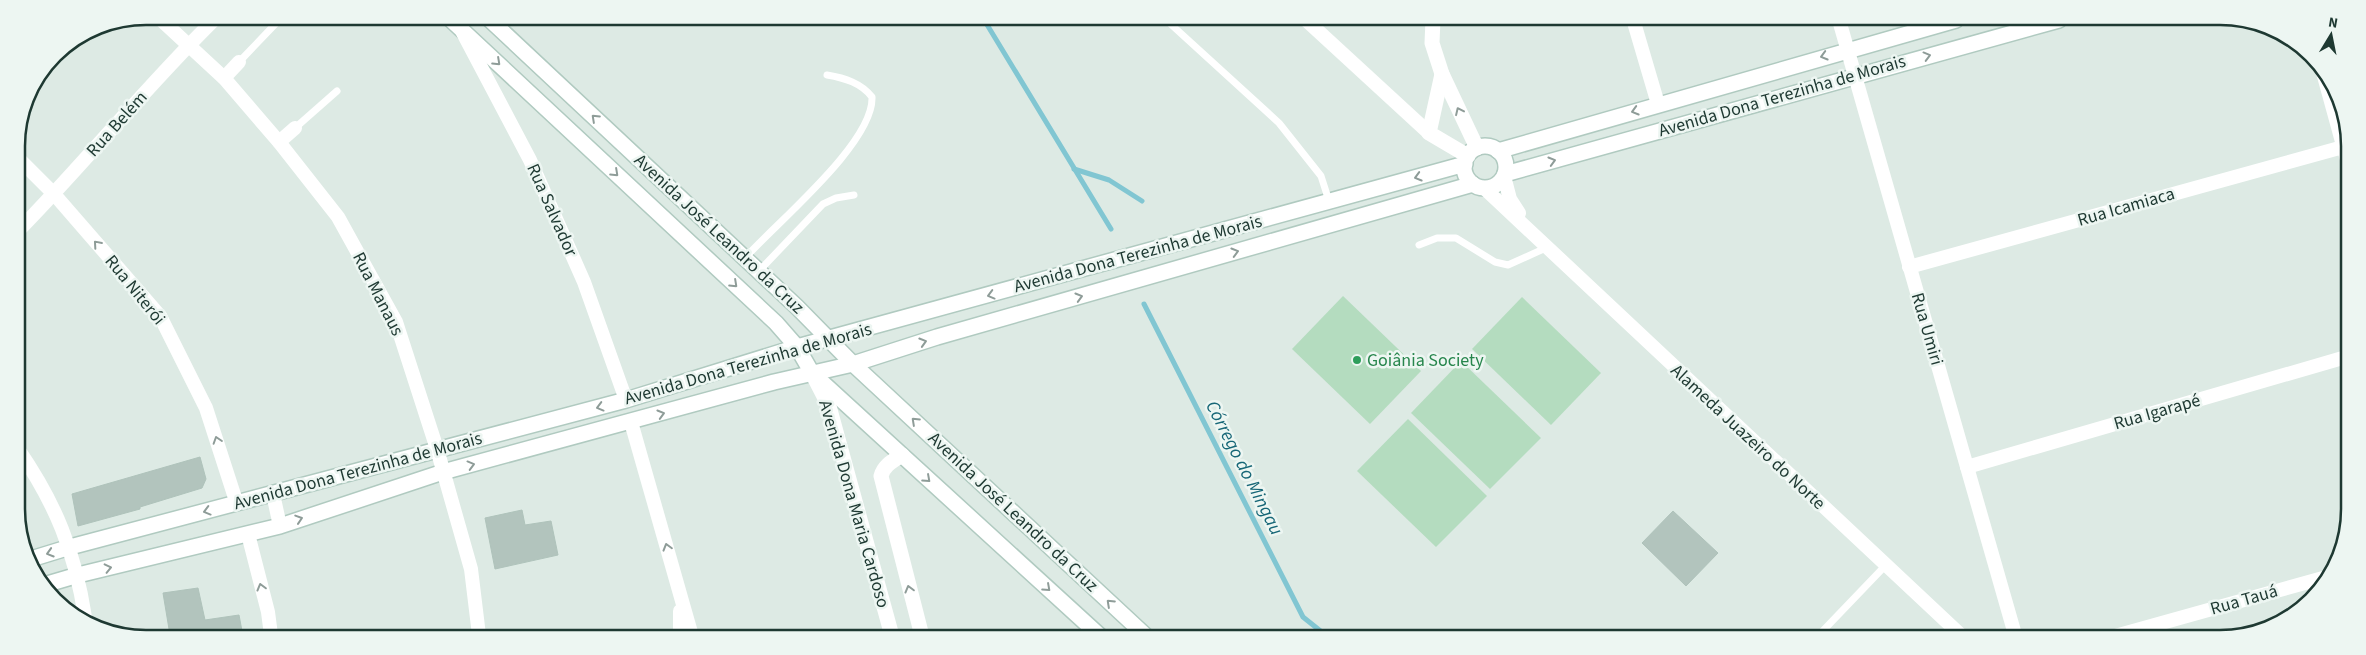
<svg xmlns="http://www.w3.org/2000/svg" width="2366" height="655" viewBox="0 0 2366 655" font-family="'Source Sans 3',sans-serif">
	<rect width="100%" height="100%" fill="#ddeae4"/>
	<g fill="#b4dcbf">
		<polygon points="1343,296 1421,371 1370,424 1292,349"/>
		<polygon points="1522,297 1601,373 1551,425 1472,349"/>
		<polygon points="1461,361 1541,438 1490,489 1411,413"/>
		<polygon points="1408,419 1487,496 1436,547 1357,471"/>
	</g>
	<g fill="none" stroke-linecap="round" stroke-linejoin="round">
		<g stroke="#81c6d2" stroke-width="5">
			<polyline points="983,18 1111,229"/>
			<polyline points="1074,169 1109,180 1142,201"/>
			<polyline points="1144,304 1303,617 1328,637"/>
		</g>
	</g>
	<g fill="#b2c4bd" stroke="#afc3bb">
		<polygon points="200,457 206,479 202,488 140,507 140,509 78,526 72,494"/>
		<polygon points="522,510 525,525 551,521 558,555 495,569 485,518"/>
		<polygon points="1673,511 1718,553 1686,586 1642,543"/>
		<polygon points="198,588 205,620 239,615 242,631 235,635 170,635 163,593"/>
	</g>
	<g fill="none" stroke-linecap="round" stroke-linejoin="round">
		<defs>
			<g id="secondary">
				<polyline points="448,17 776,323 797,347 812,373 1100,636"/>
				<polyline points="487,17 797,307 853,364 1146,636"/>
				<circle cx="1485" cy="167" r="21"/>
				<polyline points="1498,151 1956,20"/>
				<polyline points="1505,174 2059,20"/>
				<polyline points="31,559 70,547 626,400 797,347 1465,164"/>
				<polyline points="44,585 78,575 280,526 443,472 774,382 853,364 937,337 1473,184"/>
			</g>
		</defs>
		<use href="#secondary" stroke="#b0cac0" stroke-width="18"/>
		<g stroke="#fff" stroke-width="7">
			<polyline points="1164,18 1279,123 1321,176 1329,201"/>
			<polyline points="239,62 282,17"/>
			<polyline points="295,128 337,91"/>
			<polyline points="1419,245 1437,238 1456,238 1495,262 1508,265 1548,247"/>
			<path d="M745,258c31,-35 129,-115 127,-161 -11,-14 -27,-19 -45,-22"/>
			<polyline points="759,271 823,204 836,198 854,195"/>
			<polyline points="1816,638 1885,566"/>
		</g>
		<g stroke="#fff" stroke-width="14">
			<polyline points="157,16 224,78 279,142 338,217 396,322 437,449 471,569 479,635"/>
			<polyline points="1305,19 1429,133"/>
			<polyline points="1633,19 1658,104"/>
			<polyline points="1839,20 2016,638"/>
			<polyline points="463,33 530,160 584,282 626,400"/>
			<polyline points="2322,69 2347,160"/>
			<polyline points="224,78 239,62"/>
			<polyline points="279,142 295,128"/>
			<polyline points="17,157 54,194 160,316 206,408 237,504"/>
			<polyline points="1504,176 1510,199 1519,213"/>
			<polyline points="1484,188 1964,638"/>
			<path d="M17,232c69,-70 130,-147 201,-216"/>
			<polyline points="1909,267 2343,147"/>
			<polyline points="631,422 692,636"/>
			<path d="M18,449c38,55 57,103 67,168"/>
			<polyline points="1967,467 2346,357"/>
			<polyline points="273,494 280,526"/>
			<polyline points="248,534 268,612 271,635"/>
			<polyline points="680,635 680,611"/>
			<polyline points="2108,638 2323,578"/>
		</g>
		<g stroke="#fff" stroke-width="15">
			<polyline points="1433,19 1432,43 1442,74 1477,148"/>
			<polyline points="1442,74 1429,133 1468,156"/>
			<polyline points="813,375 829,406 892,636"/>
			<path d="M902,455c-9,6 -18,10 -21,21l41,160"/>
		</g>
		<use href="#secondary" stroke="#fff" stroke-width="15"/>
	</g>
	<defs><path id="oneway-chevron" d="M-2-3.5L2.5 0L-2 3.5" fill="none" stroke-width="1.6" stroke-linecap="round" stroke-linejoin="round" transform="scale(1.25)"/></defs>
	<g stroke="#8e9c98">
		<use href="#oneway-chevron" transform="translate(1824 56) rotate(164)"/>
		<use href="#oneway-chevron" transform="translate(1927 56) rotate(-15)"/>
		<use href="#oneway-chevron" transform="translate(497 62) rotate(43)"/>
		<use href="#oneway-chevron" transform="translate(1459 111) rotate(-115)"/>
		<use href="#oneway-chevron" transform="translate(1635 111) rotate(164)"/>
		<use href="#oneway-chevron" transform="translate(595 118) rotate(-137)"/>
		<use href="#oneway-chevron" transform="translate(1552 161) rotate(-16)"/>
		<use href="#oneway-chevron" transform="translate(615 173) rotate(43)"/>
		<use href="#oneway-chevron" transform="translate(1418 177) rotate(164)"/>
		<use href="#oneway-chevron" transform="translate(97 244) rotate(-131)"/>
		<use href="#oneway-chevron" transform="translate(1235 252) rotate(-16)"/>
		<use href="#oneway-chevron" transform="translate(734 284) rotate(43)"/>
		<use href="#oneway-chevron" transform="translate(991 295) rotate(165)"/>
		<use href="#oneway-chevron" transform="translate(1079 297) rotate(-16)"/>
		<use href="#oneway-chevron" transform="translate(923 342) rotate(-17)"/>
		<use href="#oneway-chevron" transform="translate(600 407) rotate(165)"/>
		<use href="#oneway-chevron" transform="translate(661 414) rotate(-16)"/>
		<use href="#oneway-chevron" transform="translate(915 421) rotate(-137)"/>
		<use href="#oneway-chevron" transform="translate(217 440) rotate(-108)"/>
		<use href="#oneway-chevron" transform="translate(471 465) rotate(-15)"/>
		<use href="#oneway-chevron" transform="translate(927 479) rotate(42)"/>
		<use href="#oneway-chevron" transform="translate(207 511) rotate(165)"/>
		<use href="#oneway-chevron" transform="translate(299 519) rotate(-18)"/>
		<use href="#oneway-chevron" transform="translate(667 547) rotate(-106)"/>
		<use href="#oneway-chevron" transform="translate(50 553) rotate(163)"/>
		<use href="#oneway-chevron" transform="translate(108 568) rotate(-13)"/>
		<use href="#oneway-chevron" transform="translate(261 587) rotate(-105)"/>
		<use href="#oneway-chevron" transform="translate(1047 588) rotate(42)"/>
		<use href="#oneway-chevron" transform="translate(909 589) rotate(-105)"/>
		<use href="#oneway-chevron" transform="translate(1110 603) rotate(-137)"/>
	</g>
	<circle fill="#2e9e5b" stroke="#edf6f2" stroke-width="2" cx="1357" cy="360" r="5"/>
	<g text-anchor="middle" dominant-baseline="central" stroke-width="5" stroke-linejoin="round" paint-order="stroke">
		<g font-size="18" fill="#1e3932" stroke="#edf6f2">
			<text transform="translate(1782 96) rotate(-16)">Avenida Dona Terezinha de Morais</text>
			<text transform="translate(117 124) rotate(-48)">Rua Belém</text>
			<text transform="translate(2126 207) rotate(-16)">Rua Icamiaca</text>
			<text transform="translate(552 210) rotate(66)">Rua Salvador</text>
			<text transform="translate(719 234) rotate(43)">Avenida José Leandro da Cruz</text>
			<text transform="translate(1138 254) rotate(-15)">Avenida Dona Terezinha de Morais</text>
			<text transform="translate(135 290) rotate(51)">Rua Niterói</text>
			<text transform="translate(378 294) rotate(63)">Rua Manaus</text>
			<text transform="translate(1927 329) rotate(74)">Rua Umiri</text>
			<text transform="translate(748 364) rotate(-16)">Avenida Dona Terezinha de Morais</text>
			<text transform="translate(2157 412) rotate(-16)">Rua Igarapé</text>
			<text transform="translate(1748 437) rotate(43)">Alameda Juazeiro do Norte</text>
			<text transform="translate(358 471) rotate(-15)">Avenida Dona Terezinha de Morais</text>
			<text transform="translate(854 504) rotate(74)">Avenida Dona Maria Cardoso</text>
			<text transform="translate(1013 512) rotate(43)">Avenida José Leandro da Cruz</text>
			<text transform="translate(2244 600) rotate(-16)">Rua Tauá</text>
		</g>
		<g font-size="18" fill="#27864d" stroke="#edf6f2" text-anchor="start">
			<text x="1367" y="360">Goiânia Society</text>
		</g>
		<g font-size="19" font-style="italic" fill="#176777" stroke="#edf6f2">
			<text transform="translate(1244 468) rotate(63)">Córrego do Mingau</text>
		</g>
	</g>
	<path d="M0 0H2366V655H0ZM146 25H2220A121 121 0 0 1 2341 146V509A121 121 0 0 1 2220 630H146A121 121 0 0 1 25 509V146A121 121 0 0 1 146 25Z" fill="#edf6f2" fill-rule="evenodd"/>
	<path fill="none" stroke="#1e3932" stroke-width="2.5" d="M146 25H2220A121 121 0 0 1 2341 146V509A121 121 0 0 1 2220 630H146A121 121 0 0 1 25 509V146A121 121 0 0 1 146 25Z"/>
	<g transform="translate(2331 35) rotate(10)" stroke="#edf6f2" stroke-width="4" paint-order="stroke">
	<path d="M0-4L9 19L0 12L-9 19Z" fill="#1e3932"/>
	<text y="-8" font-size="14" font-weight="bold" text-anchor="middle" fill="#1e3932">N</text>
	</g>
</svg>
